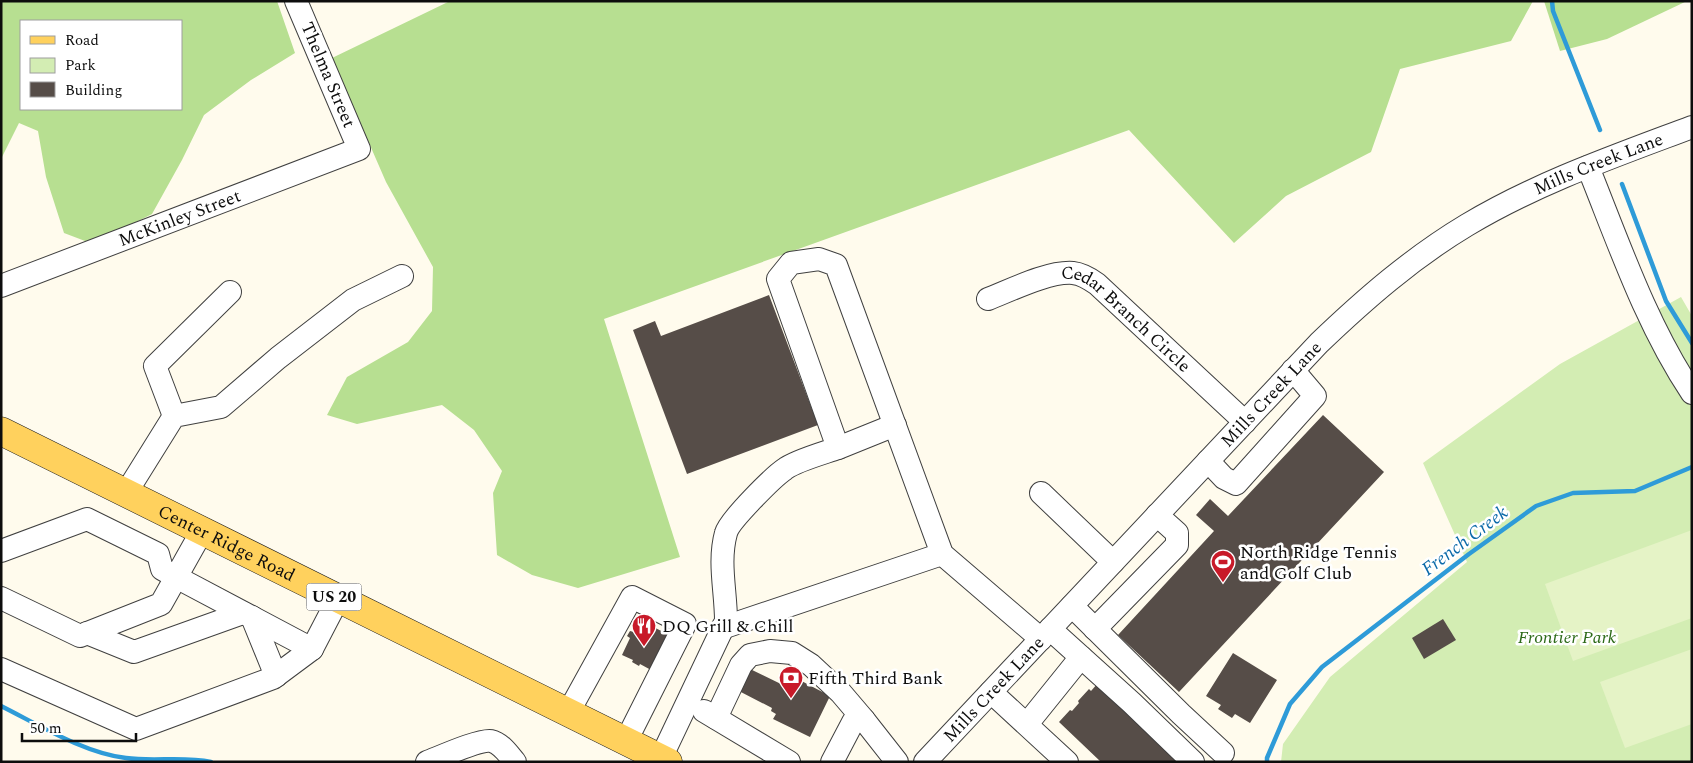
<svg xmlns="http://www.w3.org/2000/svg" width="1693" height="763" viewBox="0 0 1693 763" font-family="Spectral,serif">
	<rect width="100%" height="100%" fill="#fffbed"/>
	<polygon fill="#d3edb3" points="1681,297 1692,316 1692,762 1281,762 1283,744 1330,677 1467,562 1423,463 1560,364"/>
	<g fill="#b7df91" fill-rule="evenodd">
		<path d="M1,1h276l18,52 -44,27 -47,35 -22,45 -30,54 -59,30 -29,-11 -18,-56 -8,-46 -19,-8 -18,36zM21,21h160v88h-160z"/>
		<polygon points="450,1 1533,1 1511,41 1400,69 1371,152 1286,196 1234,243 1129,130 604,319 680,557 578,588 532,575 497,555 493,493 502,471 474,430 442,405 357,424 327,415 347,377 408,342 432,311 433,267 386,182 332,58"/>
		<polygon points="1544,1 1687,1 1607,39 1560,51"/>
	</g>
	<g fill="#e5f3c6">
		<polygon points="1692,530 1692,618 1573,661 1545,584"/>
		<polygon points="1692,649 1692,724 1625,748 1600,682"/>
	</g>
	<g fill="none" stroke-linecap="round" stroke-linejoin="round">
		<g stroke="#2e9bd8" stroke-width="4.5">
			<polyline points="1552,1 1553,11 1600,130"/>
			<polyline points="1622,184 1666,301 1692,343"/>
			<path d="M1,706c38,19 83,47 125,52 28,4 57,-2 85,4"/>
			<polyline points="1267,762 1267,758 1290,704 1322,667 1469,554 1536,506 1573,493 1635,491 1692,467"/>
		</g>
	</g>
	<g fill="#564d48">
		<polygon points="769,295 818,425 687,474 633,330 655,321 661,336"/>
		<polygon points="1323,415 1384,472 1179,692 1118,635 1214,531 1196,515 1210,499 1228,516"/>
		<polygon points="1443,619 1456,640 1424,659 1412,638"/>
		<polygon points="640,620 669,635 651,670 640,664 639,666 632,662 633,660 622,655 630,638 627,636 630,631 634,632"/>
		<polygon points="1233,653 1277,680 1250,723 1235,714 1232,718 1218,709 1221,705 1206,696"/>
		<polygon points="748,668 783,685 785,682 790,684 794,677 830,696 810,737 773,719 776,714 771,711 772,708 737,690"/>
		<polygon points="1098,683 1182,762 1101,762 1059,722 1070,710 1072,711 1079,703 1078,701 1089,689 1091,691"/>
	</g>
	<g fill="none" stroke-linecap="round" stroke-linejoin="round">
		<defs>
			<g id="minor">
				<path d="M1588,167c31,77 58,157 104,226"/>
				<path id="s1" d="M1,286l358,-137 -63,-148"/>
				<path id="s2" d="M988,299c23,-9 61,-28 85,-26 9,1 17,6 24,11l148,138"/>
				<polyline points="174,416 155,366 230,292"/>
				<polyline points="838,448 895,425"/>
				<polyline points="1208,461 1224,478 1236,484 1315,396 1293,370"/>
				<polyline points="126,493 174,416 221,407 278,358 353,300 402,276"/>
				<polyline points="1041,493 1113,562"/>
				<polyline points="1,551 87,519 158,554 162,569 176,577 312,649 338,599"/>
				<polyline points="1,598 80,636 161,604 202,531"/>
				<polyline points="1072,606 1181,714 1223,753"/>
				<polyline points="252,617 276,676"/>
				<polyline points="722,628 942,554"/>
				<polyline points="1050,629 1132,703 1193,762"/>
				<polyline points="1095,629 1177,545 1177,533 1157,515"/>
				<polyline points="87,633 134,652 243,613"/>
				<polyline points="1,669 136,729 273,678 312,649"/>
				<polyline points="991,692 1067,762"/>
				<polyline points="704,711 789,762"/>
				<polyline points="568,713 632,597 685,624 626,741"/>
				<polyline points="716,718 741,665 750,655 770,651 792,653 811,665 841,693 864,720"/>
				<polyline points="1027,724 1081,657"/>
				<path d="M661,758l65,-137c0,-30 -8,-59 0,-88 3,-12 47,-56 59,-64 10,-8 39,-16 53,-21l-60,-169 13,-16 28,-4 17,6 106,289 99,85"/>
				<path d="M427,762c13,-5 53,-23 64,-21 10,2 18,14 24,21"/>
				<polyline points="832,762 853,722 864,720 897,762"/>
				<path id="s3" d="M925,762l394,-419c46,-44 93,-85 148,-118 70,-42 148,-69 225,-98"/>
			</g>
			<g id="major">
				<path id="s4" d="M1,431l667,331"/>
			</g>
		</defs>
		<use href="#minor" stroke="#404040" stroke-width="24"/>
		<use href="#major" stroke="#1e1e1e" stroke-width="29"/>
		<use href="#minor" stroke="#fff" stroke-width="22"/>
		<use href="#major" stroke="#ffd15d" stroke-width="28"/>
	</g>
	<defs>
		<symbol id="stadium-pin" viewBox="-11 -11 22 30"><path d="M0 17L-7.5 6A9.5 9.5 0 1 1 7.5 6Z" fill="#c81a29" stroke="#fff"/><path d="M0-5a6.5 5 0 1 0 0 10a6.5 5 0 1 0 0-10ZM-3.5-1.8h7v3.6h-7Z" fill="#fff"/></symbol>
		<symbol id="restaurant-pin" viewBox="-11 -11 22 30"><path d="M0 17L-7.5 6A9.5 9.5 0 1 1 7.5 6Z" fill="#c81a29" stroke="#fff"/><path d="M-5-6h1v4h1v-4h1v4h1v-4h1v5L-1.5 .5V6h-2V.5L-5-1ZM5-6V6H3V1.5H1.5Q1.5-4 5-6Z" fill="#fff"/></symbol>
		<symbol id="bank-pin" viewBox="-11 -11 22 30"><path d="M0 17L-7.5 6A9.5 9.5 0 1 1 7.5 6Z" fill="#c81a29" stroke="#fff"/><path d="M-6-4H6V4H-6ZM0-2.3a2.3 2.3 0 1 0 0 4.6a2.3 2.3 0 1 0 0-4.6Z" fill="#fff"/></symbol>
	</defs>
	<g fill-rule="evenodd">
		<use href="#stadium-pin" x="1209" y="548" width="28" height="38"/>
		<use href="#restaurant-pin" x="630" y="612" width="28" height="38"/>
		<use href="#bank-pin" x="777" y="664" width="28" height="38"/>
	</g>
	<g text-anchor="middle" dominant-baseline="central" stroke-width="5" stroke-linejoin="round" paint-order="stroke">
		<rect fill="#fff" stroke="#565656" stroke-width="1" x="306.5" y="583.5" width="55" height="27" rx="4"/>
		<g font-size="16" font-weight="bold" fill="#0d0d0d">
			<text x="334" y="597">US 20</text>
		</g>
		<g font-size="18" fill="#0d0d0d" stroke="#fff">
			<text transform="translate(328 75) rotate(67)">Thelma Street</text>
			<text stroke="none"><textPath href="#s3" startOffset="910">Mills Creek Lane</textPath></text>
			<text stroke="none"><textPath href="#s1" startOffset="191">McKinley Street</textPath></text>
			<text stroke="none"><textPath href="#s2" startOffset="159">Cedar Branch Circle</textPath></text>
			<text stroke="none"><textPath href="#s3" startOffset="505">Mills Creek Lane</textPath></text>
			<text stroke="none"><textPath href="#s4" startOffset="252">Center Ridge Road</textPath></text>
			<text stroke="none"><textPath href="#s3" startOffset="100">Mills Creek Lane</textPath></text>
		</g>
		<g font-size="18" fill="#0d0d0d" stroke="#fff" text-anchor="start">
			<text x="1240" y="552">North Ridge Tennis<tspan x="1240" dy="21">and Golf Club</tspan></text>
			<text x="662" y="626">DQ Grill &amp; Chill</text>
			<text x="808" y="678">Fifth Third Bank</text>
		</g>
		<g font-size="18" font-style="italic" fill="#2c6a18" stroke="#fff">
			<text x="1567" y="637">Frontier Park</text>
		</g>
		<g font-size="19" font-style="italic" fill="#0c6aa9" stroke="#fff">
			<text transform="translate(1465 541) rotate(-37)">French Creek</text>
		</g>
	</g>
	<rect width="1693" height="763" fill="none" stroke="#0d0d0d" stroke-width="5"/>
	<rect x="20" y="20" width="162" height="90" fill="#ffffff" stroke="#9e9e9e"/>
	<rect x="30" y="36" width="25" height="8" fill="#ffd15d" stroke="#9e9e9e"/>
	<text x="65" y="45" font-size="15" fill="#0d0d0d">Road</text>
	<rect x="30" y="58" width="25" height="15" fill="#d3edb3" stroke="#9e9e9e"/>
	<text x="65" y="70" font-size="15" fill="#0d0d0d">Park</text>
	<rect x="30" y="82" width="25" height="15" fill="#564d48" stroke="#9e9e9e"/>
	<text x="65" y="95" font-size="15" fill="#0d0d0d">Building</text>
	<path d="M22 733v8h114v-8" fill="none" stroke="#0d0d0d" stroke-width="2.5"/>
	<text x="30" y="733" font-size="15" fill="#0d0d0d" stroke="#ffffff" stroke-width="4" paint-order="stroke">50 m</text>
</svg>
